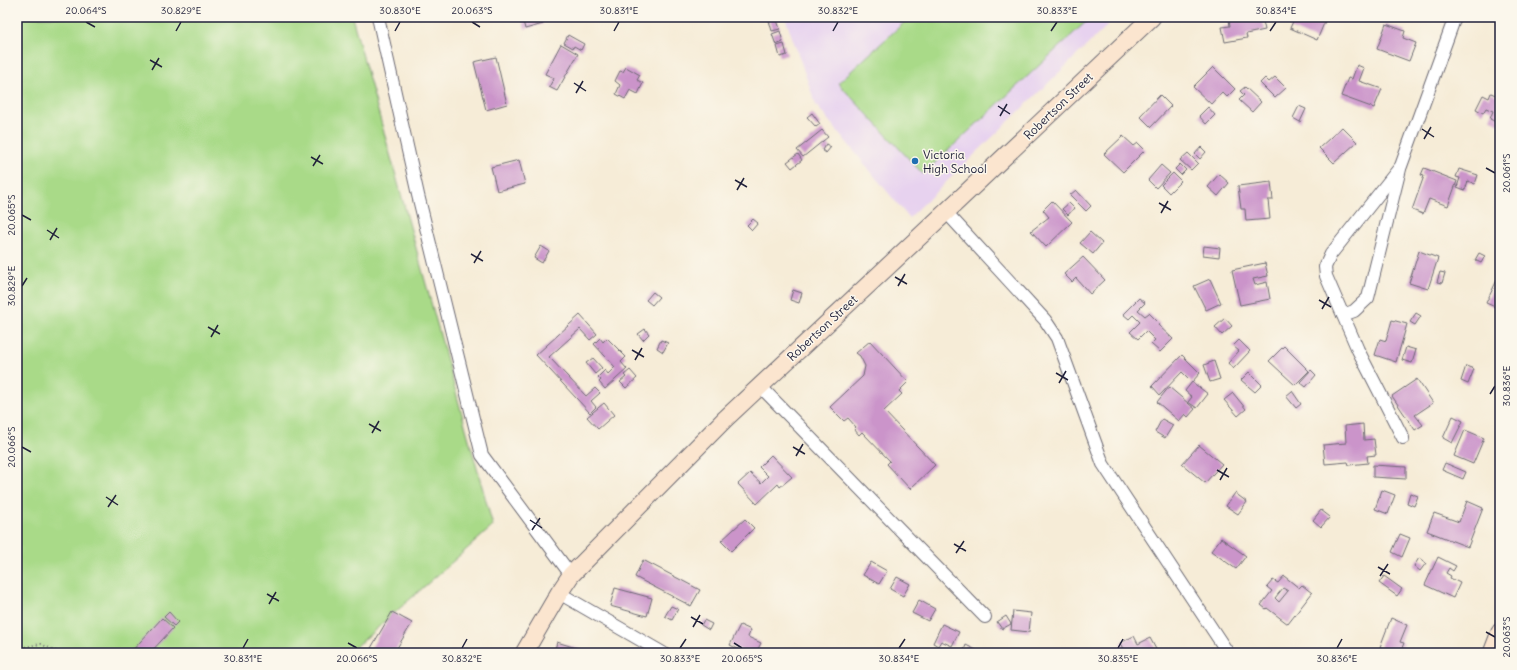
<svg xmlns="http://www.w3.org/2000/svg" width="1517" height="670" viewBox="0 0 1517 670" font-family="Delius,sans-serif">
	<rect width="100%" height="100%" fill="#fbf7ec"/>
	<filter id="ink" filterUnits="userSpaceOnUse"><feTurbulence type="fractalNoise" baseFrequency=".025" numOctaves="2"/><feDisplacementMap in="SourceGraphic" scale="8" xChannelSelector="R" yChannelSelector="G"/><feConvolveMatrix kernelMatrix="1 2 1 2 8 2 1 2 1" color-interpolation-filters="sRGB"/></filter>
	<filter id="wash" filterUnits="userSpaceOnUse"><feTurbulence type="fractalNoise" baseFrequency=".012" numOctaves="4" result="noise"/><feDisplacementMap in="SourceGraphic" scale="16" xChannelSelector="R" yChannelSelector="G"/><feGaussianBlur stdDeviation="0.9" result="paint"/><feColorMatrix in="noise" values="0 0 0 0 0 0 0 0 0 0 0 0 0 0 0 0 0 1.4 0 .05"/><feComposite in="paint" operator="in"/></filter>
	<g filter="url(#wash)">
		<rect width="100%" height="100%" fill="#f6ecd7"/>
		<polygon fill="#e7d2ef" points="785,17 1107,17 1107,26 909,218 816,105"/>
		<g fill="#a9da88" stroke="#667e62">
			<polygon points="17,17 352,17 493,526 349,653 208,653 207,652 205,653 17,653"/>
			<polygon points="910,17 1091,17 923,174 838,83"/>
		</g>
		<g id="blocks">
			<g fill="#cb94ca" fill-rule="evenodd">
				<polygon points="522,17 541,17 543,24 525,29"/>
				<polygon points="768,17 776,17 780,29 772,31"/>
				<polygon points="1237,17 1262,17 1265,30 1246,34 1247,38 1225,42 1222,27 1230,26 1229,19"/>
				<polygon points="1295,17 1316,17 1325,21 1317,40 1290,28"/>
				<polygon points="1386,24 1405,31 1403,38 1416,43 1409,61 1377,49"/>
				<polygon points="780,31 783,42 776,45 772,34"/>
				<polygon points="568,35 584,44 581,50 574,46 573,48 564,43"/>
				<polygon points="561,44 578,54 557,91 549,87 554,78 545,74"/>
				<polygon points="784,44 787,55 780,57 777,46"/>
				<polygon points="496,57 507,104 486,110 474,62"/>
				<polygon points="1357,65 1364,68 1359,81 1382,89 1374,108 1341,96 1348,78 1352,79"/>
				<polygon points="626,67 640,75 637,80 643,83 638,94 630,90 625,99 616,94 620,85 615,81 620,71 623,72"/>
				<polygon points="1213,67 1235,89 1227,97 1222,92 1211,104 1193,87"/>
				<polygon points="1275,77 1286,88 1275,98 1260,83 1265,78 1269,82"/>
				<polygon points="1245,87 1261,102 1252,112 1239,100 1244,95 1240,91"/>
				<polygon points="1491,93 1498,96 1500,93 1500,124 1490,119 1493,111 1486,108 1483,113 1476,109 1483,95 1489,98"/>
				<polygon points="1160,95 1171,106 1151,127 1140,116"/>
				<polygon points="1299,106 1306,109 1300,122 1293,118"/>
				<polygon points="1208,107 1215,115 1206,124 1199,116"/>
				<polygon points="812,113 820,124 816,127 807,117"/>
				<polygon points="1342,127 1357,142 1334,163 1319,148"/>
				<polygon points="822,130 828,137 803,157 797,150"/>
				<polygon points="1123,136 1134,146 1138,143 1145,150 1123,172 1104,154"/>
				<polygon points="826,144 831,147 826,153 822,150"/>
				<polygon points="1201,147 1206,152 1200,159 1195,154"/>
				<polygon points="1188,153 1198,163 1191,170 1180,160"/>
				<polygon points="798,154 802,160 792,168 787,162"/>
				<polygon points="519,160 525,184 497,191 491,167"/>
				<polygon points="1180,164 1186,170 1181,175 1175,169"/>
				<polygon points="1161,165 1170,173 1156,188 1148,180"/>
				<polygon points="1424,168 1457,181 1448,206 1429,199 1423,214 1412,210 1424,176 1421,175"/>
				<polygon points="1459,169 1478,175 1475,184 1468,181 1465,190 1457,187 1460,178 1456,177"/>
				<polygon points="1173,173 1181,181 1169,193 1161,185"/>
				<polygon points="1219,174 1229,183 1218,196 1208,187"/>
				<polygon points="1271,182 1273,200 1268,200 1270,219 1246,221 1245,209 1241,209 1238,186"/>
				<polygon points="1076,190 1091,206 1086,211 1070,195"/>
				<polygon points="1052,201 1072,222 1046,247 1031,231 1049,217 1043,210"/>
				<polygon points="1069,203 1074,208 1068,215 1062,209"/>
				<polygon points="753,219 758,223 752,230 747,225"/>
				<polygon points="1090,232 1102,243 1093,254 1080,243"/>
				<polygon points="541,246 549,251 542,263 534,258"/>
				<polygon points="1204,246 1220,248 1219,257 1203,255"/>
				<polygon points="1419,251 1438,258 1428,289 1409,283"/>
				<polygon points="1479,253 1485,256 1481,263 1475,260"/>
				<polygon points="1083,257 1105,280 1090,294 1076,278 1072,282 1064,274"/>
				<polygon points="1265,263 1268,276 1253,279 1255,285 1267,282 1270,299 1240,305 1232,270"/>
				<polygon points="1440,272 1445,273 1442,283 1437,282"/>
				<polygon points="1210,279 1221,303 1206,310 1194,286"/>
				<polygon points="1497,280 1500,281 1500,309 1486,303"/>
				<polygon points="793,290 802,293 799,303 790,300"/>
				<polygon points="653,292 659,297 652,305 646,300"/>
				<polygon points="1139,298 1145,303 1138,310 1145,316 1149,313 1160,324 1158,325 1173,339 1160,352 1151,344 1155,340 1146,331 1138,339 1130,332 1140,322 1133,315 1129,319 1123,314"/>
				<polygon points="1416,313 1421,316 1415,325 1410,322"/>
				<polygon points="580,315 597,334 590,340 580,329 549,357 586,396 595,388 600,393 591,401 596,407 590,413 536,355"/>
				<polygon points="1225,318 1232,326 1222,335 1215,327"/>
				<polygon points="1392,320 1407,324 1396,362 1375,355 1380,339 1386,341"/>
				<polygon points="645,329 649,334 643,340 638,334"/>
				<polygon points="600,338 603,342 607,338 626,357 621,362 627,369 605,389 599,382 601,380 598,377 605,370 608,374 615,367 594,344"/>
				<polygon points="661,340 668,343 663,352 657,348"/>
				<polygon points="1239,340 1250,351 1233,369 1228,363 1239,351 1233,346"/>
				<polygon points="870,341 908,382 899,391 902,394 884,411 935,465 910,489 887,464 890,461 862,432 859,435 854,429 856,427 848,418 844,421 830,407 863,376 865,366 860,356 856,353"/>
				<polygon points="1284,346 1309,371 1295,385 1269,361"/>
				<polygon points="1406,347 1416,350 1412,363 1402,360"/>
				<polygon points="1182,355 1200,373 1192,382 1182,372 1160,395 1152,386"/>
				<polygon points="593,358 602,368 595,374 586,363"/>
				<polygon points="1214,361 1220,379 1210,382 1204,365"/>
				<polygon points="1466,366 1474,369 1468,384 1461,381"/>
				<polygon points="630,370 637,378 626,388 620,382 626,377 624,375"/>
				<polygon points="1311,370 1316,375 1306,387 1300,382"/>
				<polygon points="1249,372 1262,385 1255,392 1241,380"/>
				<polygon points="1417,379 1433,403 1415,415 1423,425 1415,430 1392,396"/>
				<polygon points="1192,382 1208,394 1197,408 1188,402 1192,397 1185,391"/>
				<polygon points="1169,387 1195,409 1188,417 1185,414 1179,421 1157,402"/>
				<polygon points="1292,391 1301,404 1296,408 1286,396"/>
				<polygon points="1233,393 1246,409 1238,416 1224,400"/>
				<polygon points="604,403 614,415 598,429 587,417"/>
				<polygon points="1453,416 1463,421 1452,443 1443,438"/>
				<polygon points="1162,419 1173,425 1165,438 1155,432"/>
				<polygon points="1363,424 1364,440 1374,439 1376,455 1367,456 1368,463 1349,465 1348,462 1325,464 1323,445 1346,443 1345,426"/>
				<polygon points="1465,430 1484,438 1473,464 1454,456"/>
				<polygon points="1199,445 1222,464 1205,483 1182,464"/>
				<polygon points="771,455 792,477 780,487 778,484 757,504 738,484 750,473 761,483 768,476 759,467"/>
				<polygon points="1445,463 1466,472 1463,479 1442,470"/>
				<polygon points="1373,465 1406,467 1406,479 1373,477"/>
				<polygon points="1382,490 1395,495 1388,514 1375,509"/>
				<polygon points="1235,493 1247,502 1238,514 1226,506"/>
				<polygon points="1410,493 1418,496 1414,506 1407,503"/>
				<polygon points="1467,501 1483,508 1468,547 1427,531 1434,513 1459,522"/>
				<polygon points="1321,510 1330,517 1321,527 1313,520"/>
				<polygon points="745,519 754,528 731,551 721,541"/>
				<polygon points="1400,534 1410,538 1402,557 1392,552"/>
				<polygon points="1221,538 1246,556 1236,569 1211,551"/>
				<polygon points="1438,557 1456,566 1453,571 1449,568 1446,573 1451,576 1450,578 1460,583 1453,598 1425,585"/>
				<polygon points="1419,558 1426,563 1420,571 1414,566"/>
				<polygon points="643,560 700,590 691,606 635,577"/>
				<polygon points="871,562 887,571 879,584 863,575"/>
				<path d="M1284,576l15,12 3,-3 10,8 -24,31 -21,-16 -1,1 -5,-4 11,-14 -5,-4 6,-7 5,3zM1283,588l5,3 -9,11 -4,-4z"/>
				<polygon points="1384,576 1402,589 1397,596 1379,583"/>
				<polygon points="897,577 910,584 903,596 890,589"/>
				<polygon points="615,588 652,598 647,616 610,606"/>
				<polygon points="919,600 935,609 928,621 912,613"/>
				<polygon points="671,606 678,609 672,620 665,616"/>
				<polygon points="1013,611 1031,613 1029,632 1011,630"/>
				<polygon points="169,612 178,622 174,626 164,617"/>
				<polygon points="392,612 412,623 394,653 380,653 371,648"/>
				<polygon points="1006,616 1011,624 1002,629 997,622"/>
				<polygon points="162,618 173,628 150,653 130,653"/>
				<polygon points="1391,618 1407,625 1400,642 1404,643 1400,653 1394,653 1380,647"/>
				<polygon points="704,620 712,624 709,630 701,625"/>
				<polygon points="942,624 959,632 952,646 941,641 938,646 933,643"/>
				<polygon points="740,625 751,630 748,637 761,643 756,653 746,653 730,645"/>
				<polygon points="1134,636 1138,644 1150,638 1158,653 1125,653 1120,643"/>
				<polygon points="557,642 592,653 554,653"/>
				<polygon points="966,645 982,653 963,653"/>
			</g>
		</g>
	</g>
	<g filter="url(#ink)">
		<use href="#blocks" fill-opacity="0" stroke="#6c6972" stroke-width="1"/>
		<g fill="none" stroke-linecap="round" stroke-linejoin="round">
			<defs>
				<g id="street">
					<polyline points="378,17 418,195 482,455 571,575"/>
					<polyline points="946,212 1045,320 1057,338 1103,464 1228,653"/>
					<polyline points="1343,315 1354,311 1368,298 1400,169"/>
					<polyline points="760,386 985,617"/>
					<polyline points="1403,438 1358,350 1326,276 1325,267 1331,254 1401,166 1455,17"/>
					<polyline points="559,593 663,653"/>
				</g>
				<g id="secondary">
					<polyline points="524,653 559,593 571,575 725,419 946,212 1152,17"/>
					<polyline points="1492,653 1500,632"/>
				</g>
			</defs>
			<use href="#street" stroke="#6c6972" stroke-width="14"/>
			<use href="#secondary" stroke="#6c6972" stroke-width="19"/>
			<polyline stroke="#6c6972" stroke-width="2" stroke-dasharray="1 3" stroke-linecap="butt" points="17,648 41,644 60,653"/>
			<use href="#street" stroke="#fff" stroke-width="12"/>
			<use href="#secondary" stroke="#fbe5cf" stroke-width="17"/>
		</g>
	</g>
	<path fill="none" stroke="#22223b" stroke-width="1.5" d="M86,22l9,5M472,22l8,5M176,31l5,-9M395,31l5,-9M614,31l5,-9M833,31l5,-9M1051,31l6,-9M1270,31l6,-9M150,60l12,7M152,70l7,-12M574,83l12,8M576,93l7,-12M998,106l12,8M1000,116l7,-12M1422,129l12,8M1424,139l7,-12M311,157l12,7M313,166l7,-11M1486,168l9,5M735,180l12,7M737,190l7,-12M1159,203l12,7M1161,213l7,-12M22,215l9,5M47,230l12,8M50,240l7,-12M471,254l12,7M474,263l7,-12M895,277l12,7M22,286l5,-8M898,286l7,-12M1319,300l12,7M1322,309l7,-12M208,327l12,7M211,337l7,-12M632,350l12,7M635,360l7,-12M1056,373l12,7M1059,383l7,-12M1490,394l5,-8M369,424l12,7M372,433l7,-12M22,447l9,5M793,447l12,7M796,456l7,-12M1217,470l12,7M1220,480l7,-12M106,497l12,8M108,507l8,-12M530,520l12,8M532,530l8,-12M954,544l12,7M956,553l8,-12M1378,567l12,7M1380,576l8,-12M267,594l12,7M269,604l7,-12M691,617l12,7M693,627l7,-12M1486,632l9,5M348,643l9,5M734,643l8,5M243,648l5,-9M462,648l5,-9M680,648l6,-9M899,648l6,-9M1118,648l5,-9M1337,648l5,-9"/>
	<circle fill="#1f6fb2" stroke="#fbf7ec" stroke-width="1.5" cx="915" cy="161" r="4"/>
	<g text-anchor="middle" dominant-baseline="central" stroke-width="3" stroke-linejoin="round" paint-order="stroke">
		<g font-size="12" fill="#22223b" stroke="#fbf7ec">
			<text transform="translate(1058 106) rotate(-44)">Robertson Street</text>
			<text transform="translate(822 328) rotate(-43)">Robertson Street</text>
		</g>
		<g font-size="12" fill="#22223b" stroke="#fbf7ec" text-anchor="start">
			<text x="923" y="154">Victoria<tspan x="923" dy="14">High School</tspan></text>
		</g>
	</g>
	<rect width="1517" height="670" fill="none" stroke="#fbf7ec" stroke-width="44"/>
	<rect x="22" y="22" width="1473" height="626" fill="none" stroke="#22223b" stroke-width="1.5"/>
	<g font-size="10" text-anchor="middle" fill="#22223b">
		<text x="86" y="14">20.064°S</text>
		<text x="181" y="14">30.829°E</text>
		<text x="400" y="14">30.830°E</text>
		<text x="472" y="14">20.063°S</text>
		<text x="619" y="14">30.831°E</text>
		<text x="838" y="14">30.832°E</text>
		<text x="1057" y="14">30.833°E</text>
		<text x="1276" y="14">30.834°E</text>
		<text transform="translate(1506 173) rotate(-90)" y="4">20.061°S</text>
		<text transform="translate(11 215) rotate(-90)" y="4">20.065°S</text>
		<text transform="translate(11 286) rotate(-90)" y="4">30.829°E</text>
		<text transform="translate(1506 386) rotate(-90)" y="4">30.836°E</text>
		<text transform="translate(11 447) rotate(-90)" y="4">20.066°S</text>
		<text transform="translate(1506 637) rotate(-90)" y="4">20.063°S</text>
		<text x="243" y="662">30.831°E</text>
		<text x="357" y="662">20.066°S</text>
		<text x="462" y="662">30.832°E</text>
		<text x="680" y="662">30.833°E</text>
		<text x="742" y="662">20.065°S</text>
		<text x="899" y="662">30.834°E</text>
		<text x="1118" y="662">30.835°E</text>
		<text x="1337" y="662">30.836°E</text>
	</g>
</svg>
